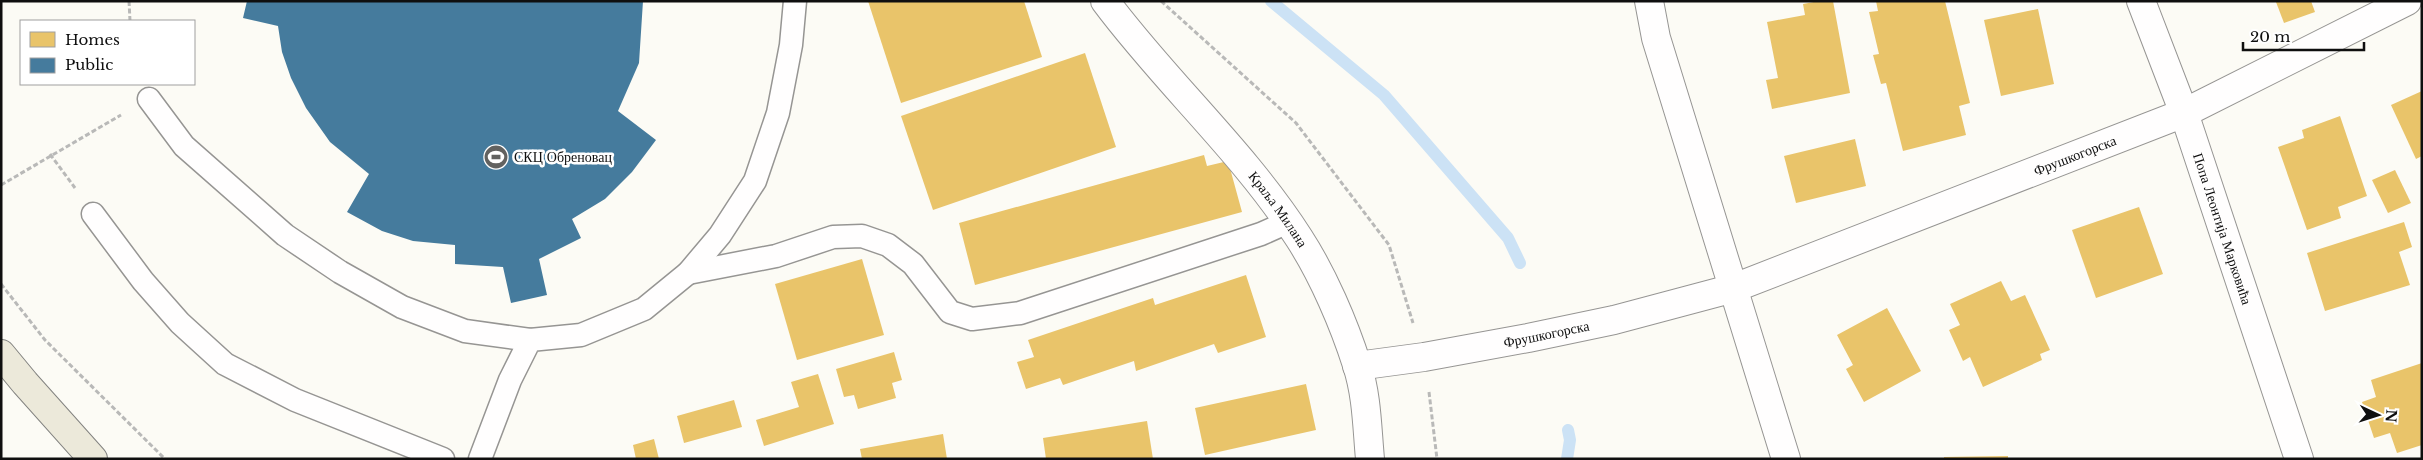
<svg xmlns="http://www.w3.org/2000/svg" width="2423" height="460" viewBox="0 0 2423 460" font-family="'Libre Baskerville',serif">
	<rect width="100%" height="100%" fill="#fcfbf5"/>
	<g fill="#e9c46a">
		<polygon points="868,1 1024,1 1042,57 901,103"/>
		<polygon points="1819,1 1833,1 1850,93 1772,109 1766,80 1778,78 1767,22 1805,15 1803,4"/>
		<polygon points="1876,1 1945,1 1970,103 1959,106 1966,135 1903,151 1886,83 1881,84 1873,55 1879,54 1869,12 1878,11"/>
		<polygon points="2311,1 2315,12 2284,23 2276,2"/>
		<polygon points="2038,9 2054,84 2001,96 1984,20"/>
		<polygon points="1085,53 1116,147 933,210 901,116"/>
		<polygon points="2422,91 2422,156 2416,159 2391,105"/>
		<polygon points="2340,116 2367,196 2338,207 2341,218 2307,230 2278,147 2304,138 2302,130"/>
		<polygon points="1855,139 1866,186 1796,203 1784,156"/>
		<polygon points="1204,155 1207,166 1228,161 1242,212 975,285 959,223"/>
		<polygon points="2395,170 2411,203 2388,213 2372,180"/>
		<polygon points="2139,207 2163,274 2096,298 2072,230"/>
		<polygon points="2404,222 2412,247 2399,252 2410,285 2325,311 2307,253"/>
		<polygon points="862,259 884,335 797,360 775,284"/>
		<polygon points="1246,275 1266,337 1218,353 1214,344 1136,371 1134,361 1063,385 1060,378 1026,389 1017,362 1034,357 1028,340 1153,298 1155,305"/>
		<polygon points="2001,281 2011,301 2025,295 2050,350 2040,354 2042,360 1983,387 1970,357 1963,361 1949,330 1960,325 1950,304"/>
		<polygon points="1887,308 1921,371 1864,402 1846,369 1853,365 1837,335"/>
		<polygon points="894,352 902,380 892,383 896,398 858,409 854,395 844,397 836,369"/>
		<polygon points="2422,363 2422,445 2397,453 2390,433 2374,438 2362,402 2376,397 2371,380"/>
		<polygon points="818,374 834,424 764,446 756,420 799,407 791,382"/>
		<polygon points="1306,384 1316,430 1205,455 1195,408"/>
		<polygon points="734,400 742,427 684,443 677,416"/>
		<polygon points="1147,421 1153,459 1046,459 1043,438"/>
		<polygon points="943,434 947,459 862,459 860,449"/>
		<polygon points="654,439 659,459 636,459 633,445"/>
		<polygon points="2008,456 2008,459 1944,459 1944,457"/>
	</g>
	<polygon fill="#457b9d" points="247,1 643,1 639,63 618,111 656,140 632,172 605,199 572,219 581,238 539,259 547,295 511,303 503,267 455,264 455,245 413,241 382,231 347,212 369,174 330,142 306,108 291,78 282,52 278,26 243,18"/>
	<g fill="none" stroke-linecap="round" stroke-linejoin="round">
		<g stroke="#cce2f5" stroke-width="12">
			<polyline points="1271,1 1384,95 1508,238 1520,263"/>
			<polyline points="1567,459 1570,440 1568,430"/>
		</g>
		<defs>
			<g id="service">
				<polyline points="149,99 184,146 285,235 340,272 402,307 465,331 530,340"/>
				<polyline points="93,214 143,281 180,323 225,364 295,400 443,459"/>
				<polyline points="688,273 776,256 833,237 862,236 888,245 913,264 950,312 972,319 1020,313 1261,234 1288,222"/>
				<polyline points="480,459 510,380 530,340 581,335 644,309 688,273 720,235 755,181 778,113 791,45 795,1"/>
			</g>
			<g id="minor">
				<path id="s1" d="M1105,1c61,82 139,151 194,237 24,37 45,86 58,127 10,31 10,62 13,94"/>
				<polyline points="1649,1 1656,38 1786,459"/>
				<path id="s2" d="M2141,1l43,112 115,346"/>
				<path id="s3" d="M1357,366l67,-9 104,-19 86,-18 120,-32 450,-175 223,-112"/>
			</g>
			<polyline id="primary" points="1,354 25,383 93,459"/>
		</defs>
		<use href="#service" stroke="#969593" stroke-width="25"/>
		<use href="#minor" stroke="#969593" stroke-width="30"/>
		<use href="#primary" stroke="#838380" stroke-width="30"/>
		<g stroke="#b9b9b8" stroke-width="3" stroke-dasharray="5 2.5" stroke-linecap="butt">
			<polyline points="129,1 130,21"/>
			<polyline points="1161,1 1296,123 1389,245 1413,323"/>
			<polyline points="50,154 75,188"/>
			<polyline points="1,185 121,115"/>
			<polyline points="1,284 45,340 165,459"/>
			<polyline points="1429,392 1437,459"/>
		</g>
		<use href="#service" stroke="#fffefe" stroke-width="22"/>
		<use href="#minor" stroke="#fffefe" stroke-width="28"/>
		<use href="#primary" stroke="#ece9da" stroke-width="28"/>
	</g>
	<defs>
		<symbol id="stadium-disc" viewBox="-11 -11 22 22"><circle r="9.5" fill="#626260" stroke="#fff"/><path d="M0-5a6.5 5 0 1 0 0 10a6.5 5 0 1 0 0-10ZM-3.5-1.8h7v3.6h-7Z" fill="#fff"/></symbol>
	</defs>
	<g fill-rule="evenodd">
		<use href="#stadium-disc" x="482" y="143" width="28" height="28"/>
	</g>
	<g text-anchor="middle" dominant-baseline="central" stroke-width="5" stroke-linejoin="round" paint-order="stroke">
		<g font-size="14" fill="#0f0f0f" stroke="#fff">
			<text stroke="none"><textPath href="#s3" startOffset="751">Фрушкогорска</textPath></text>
			<text stroke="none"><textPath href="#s1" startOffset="271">Краља Милана</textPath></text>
			<text stroke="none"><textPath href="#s2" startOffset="242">Попа Леонтија Марковића</textPath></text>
			<text stroke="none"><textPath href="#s3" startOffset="192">Фрушкогорска</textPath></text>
		</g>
		<g font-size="14" fill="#0f0f0f" stroke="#fff" text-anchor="start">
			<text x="514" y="157">СКЦ Обреновац</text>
		</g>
	</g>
	<rect width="2423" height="460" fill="none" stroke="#0f0f0f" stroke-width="5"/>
	<rect x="20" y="20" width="175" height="65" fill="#ffffff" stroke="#9f9f9f"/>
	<rect x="30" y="32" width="25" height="15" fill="#e9c46a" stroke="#9f9f9f"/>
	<text x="65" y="45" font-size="15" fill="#0f0f0f">Homes</text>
	<rect x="30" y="58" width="25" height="15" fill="#457b9d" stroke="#9f9f9f"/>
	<text x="65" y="70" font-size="15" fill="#0f0f0f">Public</text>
	<g transform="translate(2378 415) rotate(94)" stroke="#ffffff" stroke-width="4" paint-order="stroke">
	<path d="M0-4L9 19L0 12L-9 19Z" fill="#0f0f0f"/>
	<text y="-8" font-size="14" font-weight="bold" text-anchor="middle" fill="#0f0f0f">N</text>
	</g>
	<path d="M2243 42v8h121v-8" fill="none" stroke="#0f0f0f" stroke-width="2.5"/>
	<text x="2250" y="42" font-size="15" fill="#0f0f0f" stroke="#ffffff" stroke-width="4" paint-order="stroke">20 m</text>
</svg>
